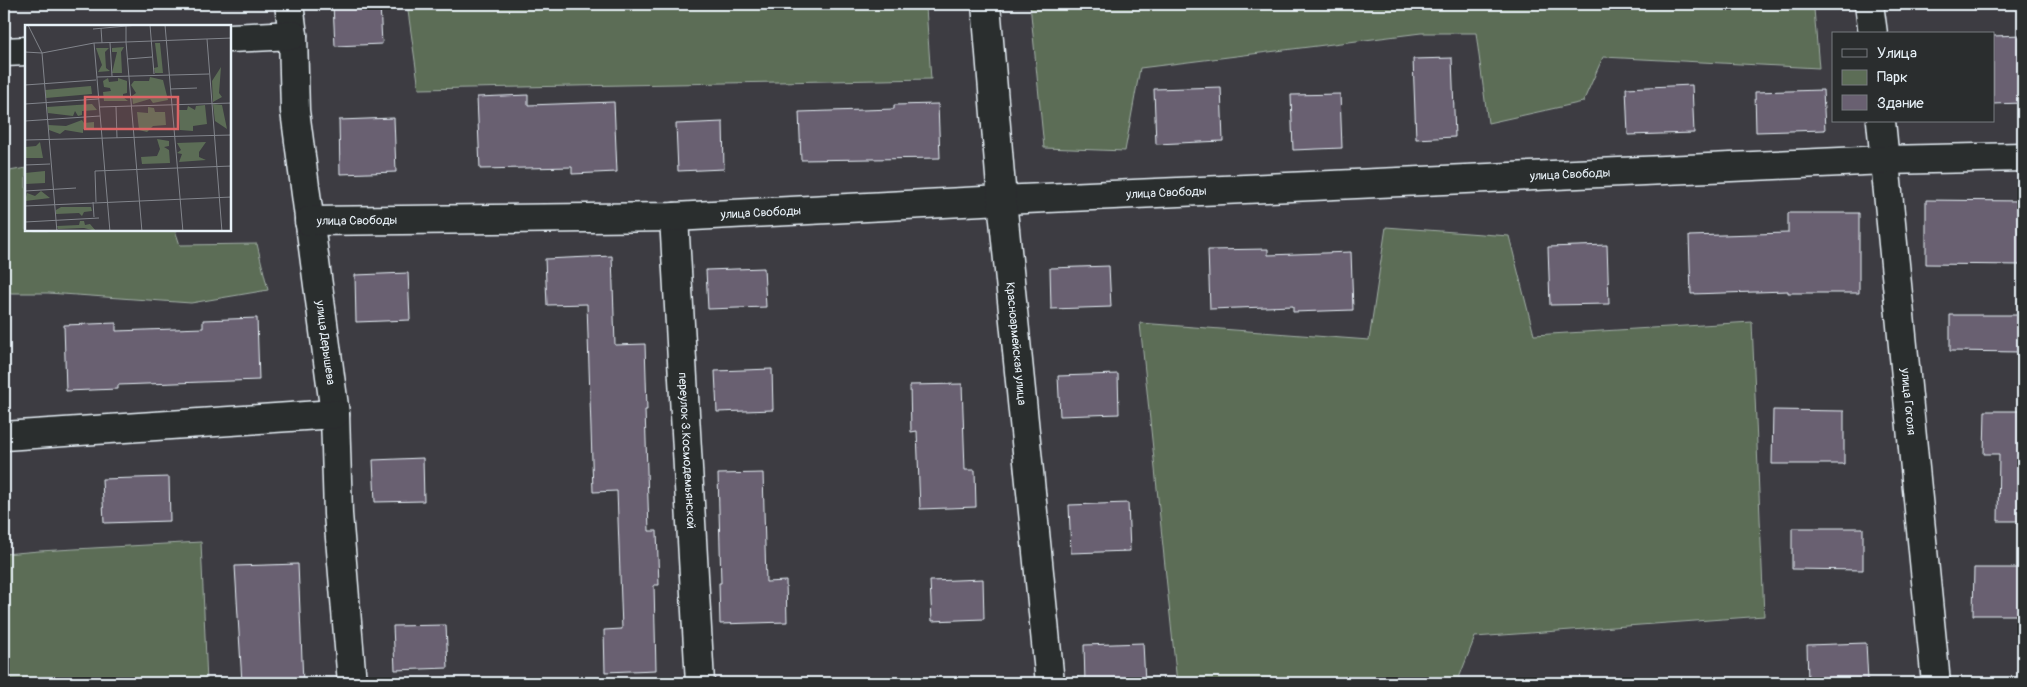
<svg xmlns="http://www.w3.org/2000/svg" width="2027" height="687" viewBox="0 0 2027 687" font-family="Pangolin,sans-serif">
	<rect width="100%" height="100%" fill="#3d3c42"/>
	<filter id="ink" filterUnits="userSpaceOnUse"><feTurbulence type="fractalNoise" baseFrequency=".02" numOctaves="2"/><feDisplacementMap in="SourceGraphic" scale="10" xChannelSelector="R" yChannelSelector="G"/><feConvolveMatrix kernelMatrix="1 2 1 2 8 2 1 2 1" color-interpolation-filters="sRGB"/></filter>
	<g filter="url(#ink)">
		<g fill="#5c6d56" stroke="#a2afa7">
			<polygon points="407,4 833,4 926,8 931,79 419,89"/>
			<polygon points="1030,4 1773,4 1814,9 1819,68 1603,57 1583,102 1488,123 1476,33 1421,33 1140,68 1125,151 1044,148"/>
			<polygon points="26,168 26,230 175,230 180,245 257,244 268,290 191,303 48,293 4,293 4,172"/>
			<polygon points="1386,227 1509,236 1534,335 1752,322 1764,616 1475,637 1457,683 1177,683 1140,323 1369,340"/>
			<polygon points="201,542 207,683 45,683 4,679 4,554 39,551"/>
		</g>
		<g fill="#696071" stroke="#e8f1f8">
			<polygon points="333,4 380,4 382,44 335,46"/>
			<polygon points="2023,35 2023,103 1993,104 1993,36"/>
			<polygon points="1452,58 1455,137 1416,139 1413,59"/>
			<polygon points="1692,85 1694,133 1628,135 1626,88"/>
			<polygon points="1221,87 1223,141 1156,144 1154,89"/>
			<polygon points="1823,90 1825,130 1756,132 1755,92"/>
			<polygon points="1340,94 1342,148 1293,150 1291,95"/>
			<polygon points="528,95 528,105 614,102 617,172 572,174 572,167 480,169 477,97"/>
			<polygon points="938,104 940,158 801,160 799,112 894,109 894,105"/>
			<polygon points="394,118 396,172 340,174 339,120"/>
			<polygon points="723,122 724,169 678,171 676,124"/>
			<polygon points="1926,200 2023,201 2023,265 1926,264"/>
			<polygon points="1788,213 1859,213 1859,293 1788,293 1788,291 1691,294 1689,236 1788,233"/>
			<polygon points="1607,245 1609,304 1550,305 1548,247"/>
			<polygon points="1268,249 1268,255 1351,252 1353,310 1293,312 1293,306 1210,309 1208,250"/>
			<polygon points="612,256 615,345 645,344 647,410 645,410 649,531 657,531 659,585 654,585 656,670 605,672 604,630 622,629 617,491 593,492 587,304 547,305 545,259"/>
			<polygon points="1109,266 1111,307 1051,309 1050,268"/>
			<polygon points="764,268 766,307 708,309 706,270"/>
			<polygon points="408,273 410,320 356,322 355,275"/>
			<polygon points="1950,315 2022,315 2021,352 1950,351"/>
			<polygon points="257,318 259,380 118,385 118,389 66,391 64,325 116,323 116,331 203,328 203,320"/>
			<polygon points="772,369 773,410 717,412 715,371"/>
			<polygon points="1118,374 1119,414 1060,416 1058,376"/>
			<polygon points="962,384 965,470 975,470 976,507 920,509 917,431 911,432 910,385"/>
			<polygon points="1773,410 1844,411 1844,464 1772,464"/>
			<polygon points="1985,411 2023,411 2023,521 1998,521 1999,454 1984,454"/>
			<polygon points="423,458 424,501 375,502 373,460"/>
			<polygon points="763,473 766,582 786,581 787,622 720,624 719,583 721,583 718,474"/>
			<polygon points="169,477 170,521 104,523 102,479"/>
			<polygon points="1128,503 1130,551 1071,553 1069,505"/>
			<polygon points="1792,528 1863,528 1863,570 1792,569"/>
			<polygon points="298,564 303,683 242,683 235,566"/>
			<polygon points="1974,568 2023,568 2023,615 1973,615"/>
			<polygon points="983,579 984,619 932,621 930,581"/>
			<polygon points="446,625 448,668 395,670 393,626"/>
			<polygon points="1143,643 1145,683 1085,683 1084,645"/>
			<polygon points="1866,643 1868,681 1808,683 1807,645"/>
		</g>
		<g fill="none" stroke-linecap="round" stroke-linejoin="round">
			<defs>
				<g id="minor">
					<path id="s1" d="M289,4l4,31 2,76 40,303 3,100 14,169"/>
					<polyline points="1869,4 1873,34"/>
					<polyline points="230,38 293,35"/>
					<polyline points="4,52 26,51"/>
					<path id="s2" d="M1881,121l55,562"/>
					<path id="s3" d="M674,217l26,466"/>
					<path id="s4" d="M309,221l365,-4 328,-17 883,-40 138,-3"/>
					<polyline points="4,436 335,414"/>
				</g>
				<g id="major">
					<path id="s5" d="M986,4l16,196 48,483"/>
				</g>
			</defs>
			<use href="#minor" stroke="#e8f1f8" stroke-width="31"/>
			<use href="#major" stroke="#e8f1f8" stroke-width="31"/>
			<use href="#minor" stroke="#2a2d2e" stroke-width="28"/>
			<use href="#major" stroke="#2a2d2e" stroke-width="28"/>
		</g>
	</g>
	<g text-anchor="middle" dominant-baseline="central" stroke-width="4" stroke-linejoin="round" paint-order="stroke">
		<g font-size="12" fill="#e8f1f8" stroke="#2a2d2e">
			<text stroke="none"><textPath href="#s4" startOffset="1262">улица Свободы</textPath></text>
			<text stroke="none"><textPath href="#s4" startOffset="858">улица Свободы</textPath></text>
			<text stroke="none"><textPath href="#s4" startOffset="452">улица Свободы</textPath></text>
			<text stroke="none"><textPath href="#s4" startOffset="48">улица Свободы</textPath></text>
			<text stroke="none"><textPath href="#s1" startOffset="341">улица Дерышева</textPath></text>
			<text stroke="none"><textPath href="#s5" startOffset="341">Красноармейская улица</textPath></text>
			<text stroke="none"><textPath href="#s2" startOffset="282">улица Гоголя</textPath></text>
			<text stroke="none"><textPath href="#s3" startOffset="234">переулок З.Космодемьянской</textPath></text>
		</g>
	</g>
	<g transform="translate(25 25)">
		<rect width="206" height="206" fill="#3d3c42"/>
		<path d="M130,18h5l3,30h-8l-1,-5 4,-1zM99,22l-3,5 1,21h-10l5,-21h-5v-4zM71,23h13l-4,4 1,16 4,3 -12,1 4,-7zM196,42l-2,26 3,4 -9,5 -1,-21zM125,52l13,3 5,20 -15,3 -3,-4 -17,5 -1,-8 4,-3 -5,-8 3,-4h15zM83,53l1,4 9,-1v-3l9,3v12l-4,1v3l5,4h-24l-1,-9 8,-1 -1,-3 -6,-1 -1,-6zM66,61l1,8 -46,4 -1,-8zM67,79l5,6 -15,1v4l-4,1 -3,-5 -2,5 -25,-3 -1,-6zM188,79l9,1 5,24 -12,-8zM180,80l2,19 -14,2v5l-13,-1 -1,-20h8l1,-4 7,4 1,-4zM123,82l6,1 1,4h10l1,13 -13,1 -6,6 -8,-2 -2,-18 11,1zM57,95l2,3 10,-1v7h-11v4l-18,-3 -5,4 -11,-4 -1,-5 18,1zM132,114l12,2v5l-5,1 5,3 1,13 -28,1 -1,-7 16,-1 3,-7zM15,117l3,16h-18v-11l11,-1zM181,117l-7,10v5l7,3 -27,2 3,-8 -5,-1 4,-3 -4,-7zM20,146v12l-20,1v-11zM16,166l9,7 -25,3 2,-8 8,3zM36,182h30l1,4 -8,1 -2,4 -3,-3 -23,1v-4zM55,196h4l1,4 5,-1 6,7 -12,-3 -26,1 -1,-3 22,-1z" fill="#5c6d56"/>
		<path fill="none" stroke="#81848b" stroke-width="1" d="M3,0l14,28 15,179M125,0l4,49M140,0l18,207M76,3l1,15M68,4l45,-4M182,14l15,193M69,18l16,189M85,18l2,33M0,27l17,1 52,-10 32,-1v-17M102,34l25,-2M72,52l112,-3M0,60l71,-5M145,64l27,-1M0,79l73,-5M74,82l133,-4M91,82l1,31M0,96l75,-5M0,115l207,-5M0,140l25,-1M0,166l51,-3M68,177l1,15M71,177l-1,-31 137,-5M0,181l207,-9M0,197l74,-4M117,207l-16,-190 106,-4"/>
		<path fill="#db6466" fill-opacity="0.15" stroke="#db6466" stroke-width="2.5" d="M60,72h93v32h-93z"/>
		<rect width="206" height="206" fill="none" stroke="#e8f1f8" stroke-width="2.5"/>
	</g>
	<rect width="2027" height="687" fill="none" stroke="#2a2d2e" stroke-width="20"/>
	<rect x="10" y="10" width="2007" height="667" fill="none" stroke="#e8f1f8" stroke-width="2" filter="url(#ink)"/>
	<rect x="1832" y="32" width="162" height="90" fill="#2a2d2e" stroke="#767b7f"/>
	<rect x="1842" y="49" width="25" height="8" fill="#2a2d2e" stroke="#767b7f"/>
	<text x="1877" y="58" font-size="15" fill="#e8f1f8">Улица</text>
	<rect x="1842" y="70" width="25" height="15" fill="#5c6d56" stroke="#767b7f"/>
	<text x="1877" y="82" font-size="15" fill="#e8f1f8">Парк</text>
	<rect x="1842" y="95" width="25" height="15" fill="#696071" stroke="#767b7f"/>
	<text x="1877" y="108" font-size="15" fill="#e8f1f8">Здание</text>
</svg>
